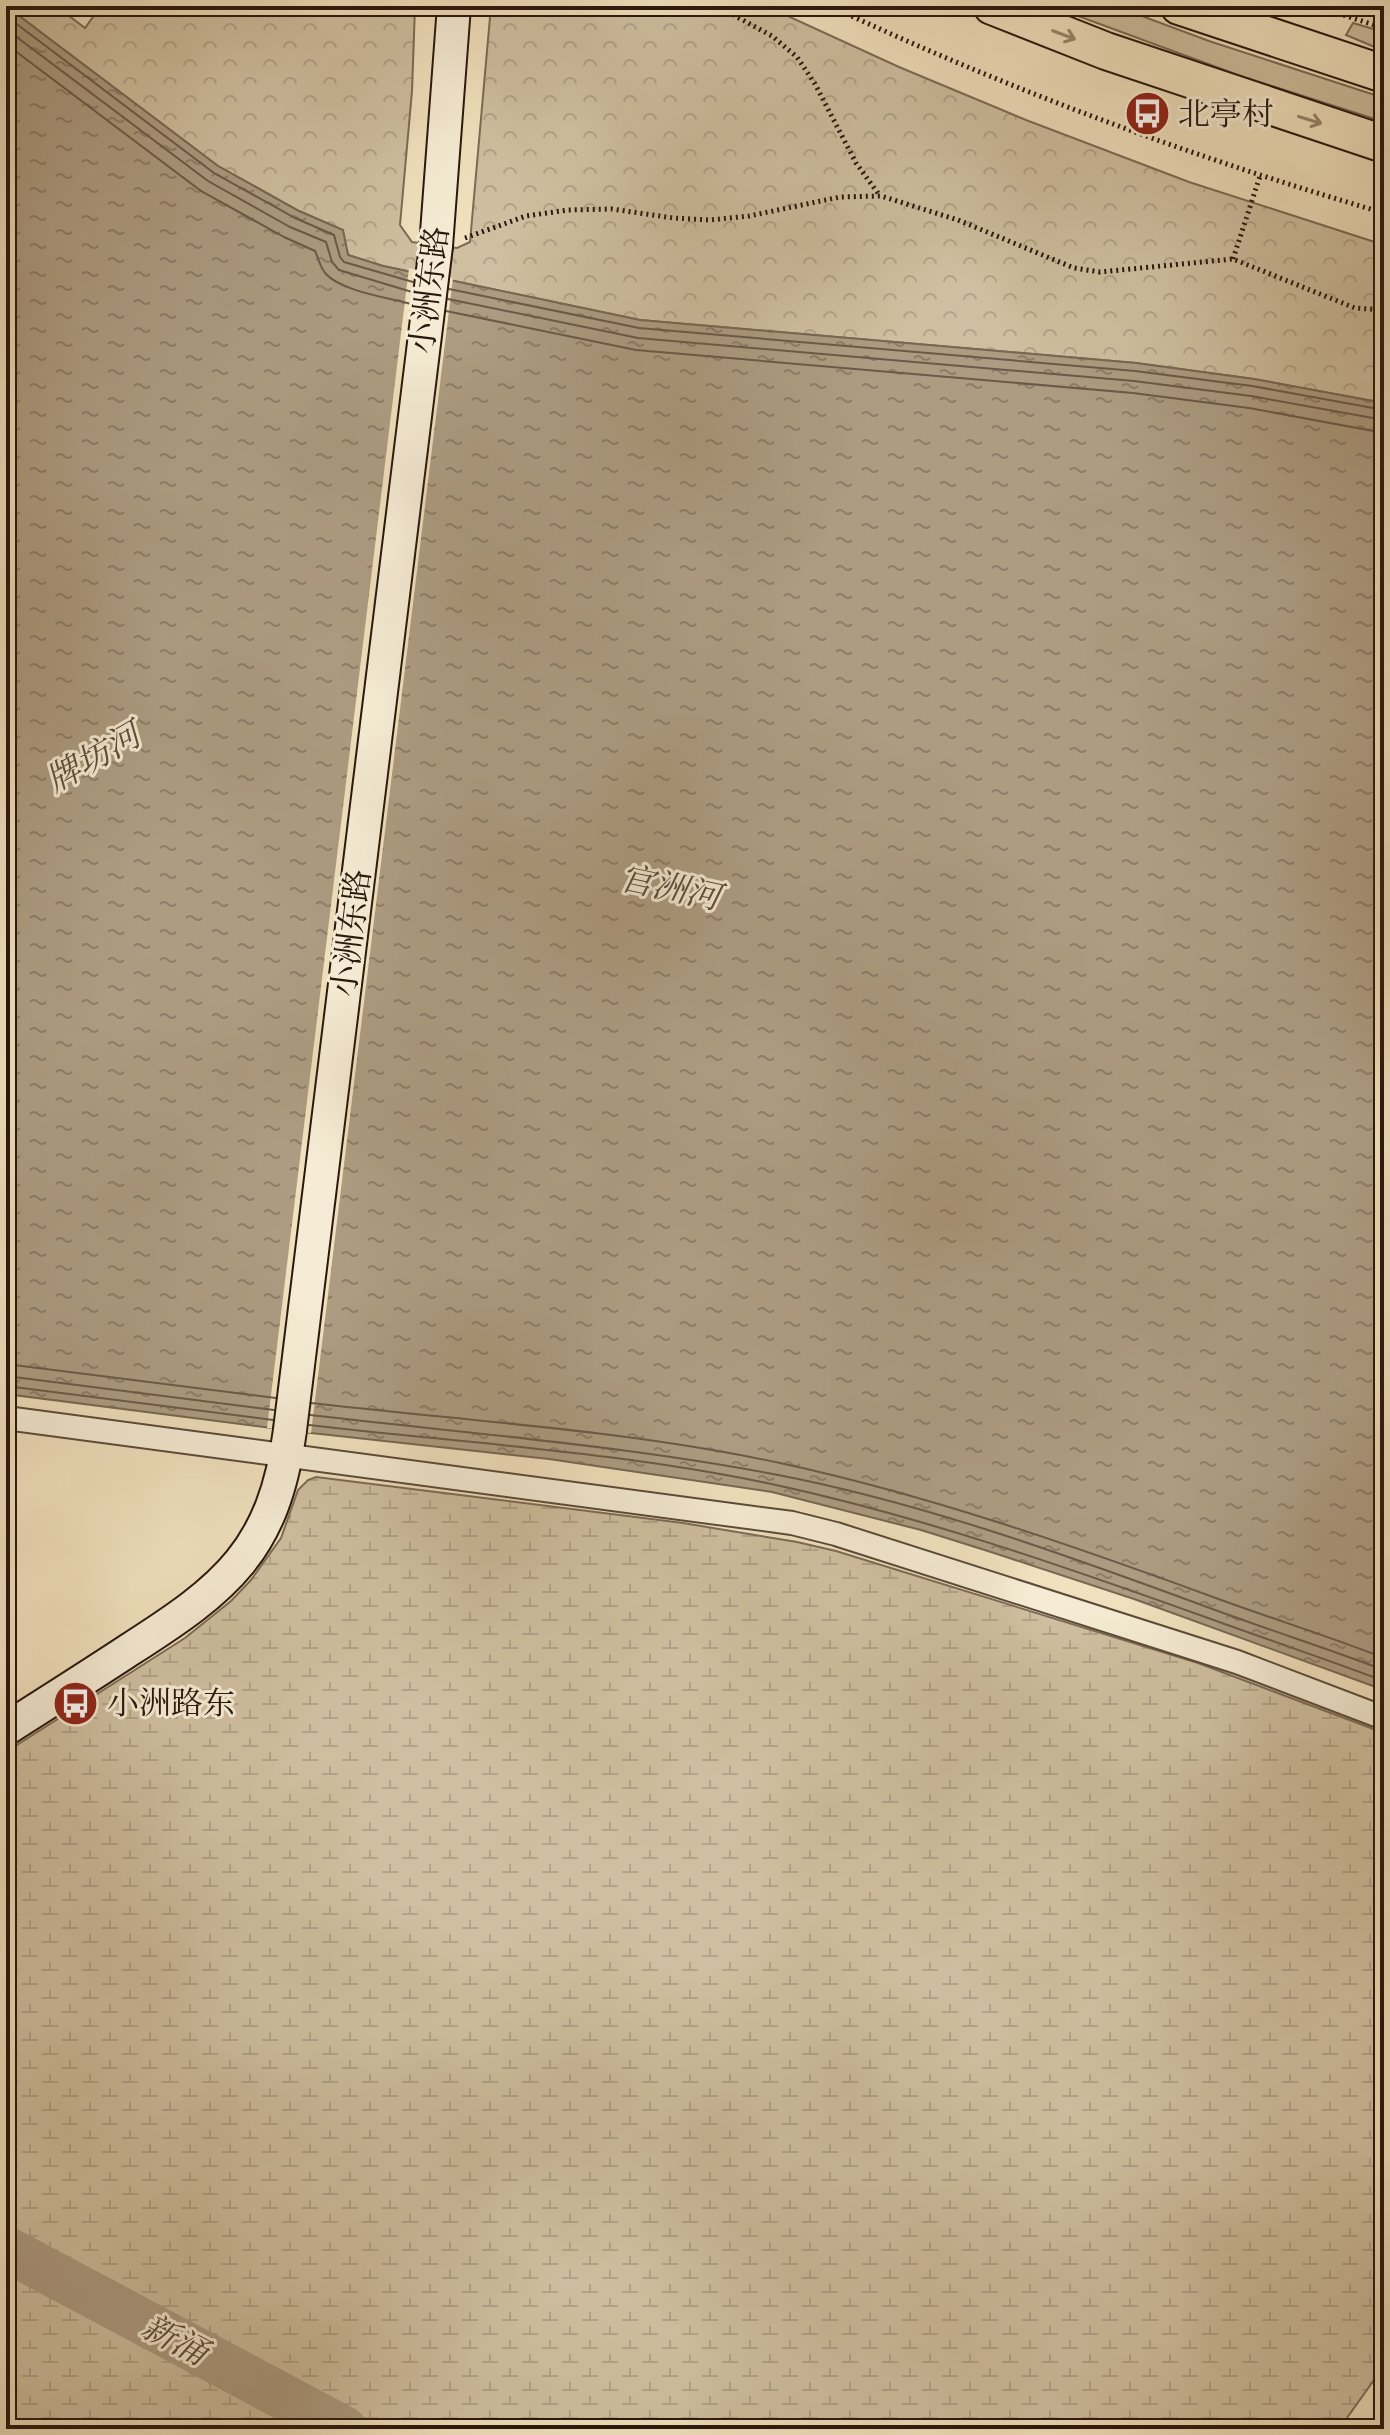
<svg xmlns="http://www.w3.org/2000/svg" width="1390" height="2435" viewBox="0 0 1390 2435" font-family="'EB Garamond','Noto Serif SC',serif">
	<defs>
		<pattern id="forest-crowns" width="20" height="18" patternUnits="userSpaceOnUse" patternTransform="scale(2)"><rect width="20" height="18" fill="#cfbfa0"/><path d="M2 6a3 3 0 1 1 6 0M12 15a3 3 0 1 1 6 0" fill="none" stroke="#b2a389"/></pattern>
		<pattern id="wetland-marsh" width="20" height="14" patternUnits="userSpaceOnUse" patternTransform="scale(2)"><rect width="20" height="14" fill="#cfbfa0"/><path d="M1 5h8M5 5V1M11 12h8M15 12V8" fill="none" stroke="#b2a389"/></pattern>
		<pattern id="water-ripples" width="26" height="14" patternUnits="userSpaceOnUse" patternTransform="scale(2)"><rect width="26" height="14" fill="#ad9c82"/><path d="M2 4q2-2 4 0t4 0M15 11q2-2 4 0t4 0" fill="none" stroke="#8d7e69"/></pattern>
	</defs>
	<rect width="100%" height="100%" fill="#f1e1be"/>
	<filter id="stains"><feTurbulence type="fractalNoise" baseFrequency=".0025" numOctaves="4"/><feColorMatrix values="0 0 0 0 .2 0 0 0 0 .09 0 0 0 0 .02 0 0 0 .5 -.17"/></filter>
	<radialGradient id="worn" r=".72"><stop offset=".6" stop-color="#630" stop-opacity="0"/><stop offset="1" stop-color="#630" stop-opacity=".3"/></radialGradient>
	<g fill="#cfbfa0" stroke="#7c6b56" stroke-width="2">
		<polygon points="1051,6 1115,6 1209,41 1384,98 1384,122 1238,75"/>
		<polygon points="1353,23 1384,32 1384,51 1346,35"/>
	</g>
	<polygon fill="url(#forest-crowns)" stroke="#7c6b56" stroke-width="2" points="6,6 56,6 85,28 101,6 415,6 412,91 400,225 412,242 457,248 470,242 491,6 766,6 899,67 1026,120 1189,182 1384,245 1384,403 1254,379 1136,363 640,320 383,266 348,255 342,230 299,211 218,166"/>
	<polygon fill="url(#wetland-marsh)" stroke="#7c6b56" stroke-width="2" points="316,1477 683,1523 797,1542 836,1551 1198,1663 1384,1733 1384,2366 1339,2429 6,2429 6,1752 185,1638 231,1601 251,1580 281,1538 298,1490 308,1480"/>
	<polygon fill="url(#water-ripples)" stroke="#786753" stroke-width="2" points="6,6 218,166 299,211 343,230 348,255 383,266 640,320 1136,363 1254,379 1384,403 1384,1690 1134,1599 991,1552 921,1530 772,1492 549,1459 311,1433 6,1394"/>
	<polygon fill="#f1e1be" points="409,268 453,278 311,1433 267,1428"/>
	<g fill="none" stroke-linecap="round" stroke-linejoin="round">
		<g stroke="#6b5a48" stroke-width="2">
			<polyline points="6,16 214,173 295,218 334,235 340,257 344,262 413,282"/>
			<polyline points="6,29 208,181 290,227 326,242 332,262 339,270 412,292"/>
			<path d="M6,44l195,147 83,46 31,14c4,8 5,17 11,23 15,17 63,24 85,30"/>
			<polyline points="449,289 639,328 1135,371 1252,386 1384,410"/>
			<polyline points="448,299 638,338 1134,381 1251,396 1384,420"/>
			<polyline points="446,311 636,350 1133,393 1249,408 1384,433"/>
			<polyline points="6,1364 276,1398"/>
			<polyline points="6,1376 274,1410"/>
			<polyline points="6,1386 273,1420"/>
			<path d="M311,1403c156,18 315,27 469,60 148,32 291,82 433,134 57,21 115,39 171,61"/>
			<path d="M310,1415c154,18 310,30 463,59 148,28 293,81 434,133 59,22 119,41 177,63"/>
			<path d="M309,1425c155,18 314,27 467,60 147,32 290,82 432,133 58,21 118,41 176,63"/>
		</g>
		<polyline stroke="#ad9c82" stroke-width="46" points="6,2249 344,2429"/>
		<defs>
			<polyline id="minor" points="6,1418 792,1523 836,1534 1237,1662 1384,1718"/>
			<g id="secondary">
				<polyline points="436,246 454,6"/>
				<path d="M6,1729c41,-26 82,-52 123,-79 97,-62 145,-99 161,-220"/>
			</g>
			<g id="primary">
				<polyline points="992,6 1106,51 1384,144"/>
				<polyline points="1179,6 1384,74"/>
			</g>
		</defs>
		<use href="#minor" stroke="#5b4a39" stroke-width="26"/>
		<use href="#secondary" stroke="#29170d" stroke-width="36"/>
		<use href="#primary" stroke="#29170d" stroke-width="40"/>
		<g stroke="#29170d" stroke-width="5" stroke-dasharray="2 4" stroke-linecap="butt">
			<polyline points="717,6 772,36 797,57 815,84 856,163 880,196"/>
			<path d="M830,6c179,84 365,152 554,207"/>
			<polyline points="1315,6 1384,28"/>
			<polyline points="465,238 526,216 568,210 612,209 673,218 710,220 749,216 840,197 881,196 958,220 1074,268 1100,272 1233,259 1355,308 1384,310"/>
			<polyline points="1233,259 1260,176"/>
		</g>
		<use href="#minor" stroke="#f6ecd5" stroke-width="22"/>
		<use href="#secondary" stroke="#f6ecd5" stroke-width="32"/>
		<use href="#primary" stroke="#f1e1be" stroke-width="36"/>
		<defs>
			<polyline id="secondary-bridge" points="290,1430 436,246"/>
		</defs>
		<use href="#secondary-bridge" stroke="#29170d" stroke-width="36" stroke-linecap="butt"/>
		<use href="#secondary-bridge" stroke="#f6ecd5" stroke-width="32"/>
	</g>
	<defs><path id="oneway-shaft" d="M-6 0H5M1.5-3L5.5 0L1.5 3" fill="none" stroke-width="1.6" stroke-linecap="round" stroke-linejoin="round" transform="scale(2)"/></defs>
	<g stroke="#97866e">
		<use href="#oneway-shaft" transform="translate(1064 35) rotate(21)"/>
		<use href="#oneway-shaft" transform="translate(1310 120) rotate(17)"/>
	</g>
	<defs>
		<symbol id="bus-disc" viewBox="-11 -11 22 22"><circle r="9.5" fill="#8f2418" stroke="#f6ecd5"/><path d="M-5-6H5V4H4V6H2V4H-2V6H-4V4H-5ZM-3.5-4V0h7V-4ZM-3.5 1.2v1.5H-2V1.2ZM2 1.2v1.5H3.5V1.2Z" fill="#fff"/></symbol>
	</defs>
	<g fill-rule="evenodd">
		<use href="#bus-disc" x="1122" y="88" width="51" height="51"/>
		<use href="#bus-disc" x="50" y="1678" width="51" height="51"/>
	</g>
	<g text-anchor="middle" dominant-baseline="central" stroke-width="6" stroke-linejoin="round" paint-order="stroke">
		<g font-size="32" fill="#29170d" stroke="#f6ecd5" text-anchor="start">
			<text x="1178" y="114">北亭村</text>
			<text x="107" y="1703">小洲路东</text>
		</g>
		<g font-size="32" fill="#29170d" stroke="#f6ecd5">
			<text transform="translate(429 290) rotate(-83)">小洲东路</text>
			<text transform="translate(351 933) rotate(-83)">小洲东路</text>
		</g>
		<g font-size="34" font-style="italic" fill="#5e4c3c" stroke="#f6ecd5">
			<text transform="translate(93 757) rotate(-30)">牌坊河</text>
			<text transform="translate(670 887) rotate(12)">官洲河</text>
			<text transform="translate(175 2339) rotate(28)">新涌</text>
		</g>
	</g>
	<rect width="1390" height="2435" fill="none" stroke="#f1e1be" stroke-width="32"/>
	<rect x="8" y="8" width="1374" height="2419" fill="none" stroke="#29170d" stroke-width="4"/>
	<rect x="16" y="16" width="1358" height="2403" fill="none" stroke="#29170d" stroke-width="2"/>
	<rect width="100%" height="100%" filter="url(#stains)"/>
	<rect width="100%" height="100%" fill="url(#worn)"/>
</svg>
